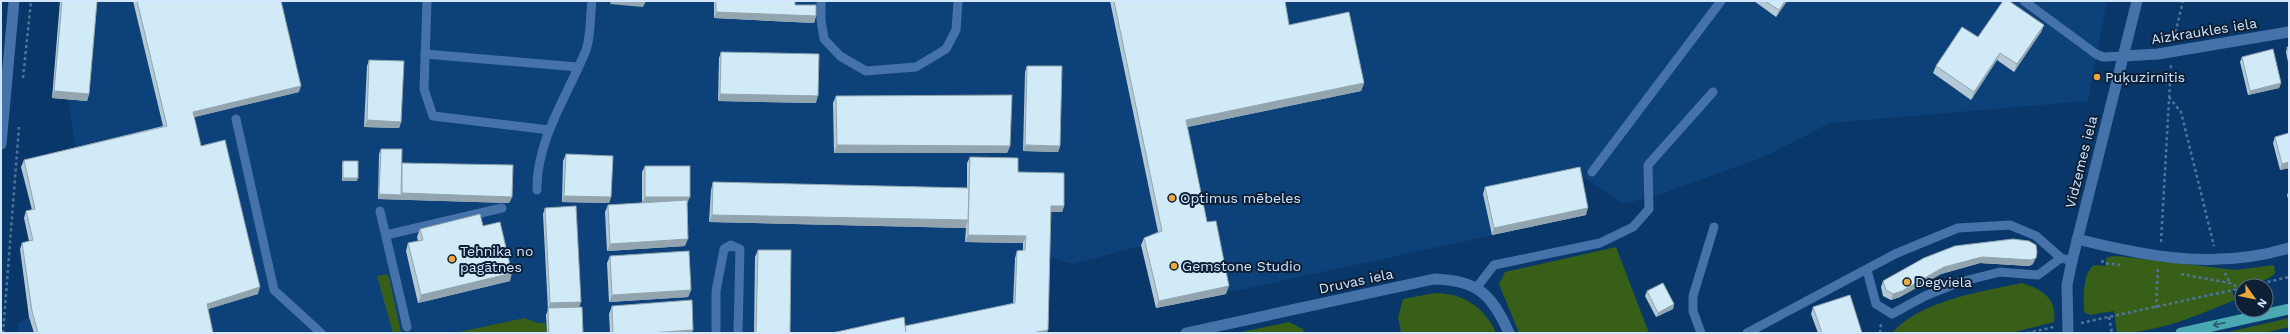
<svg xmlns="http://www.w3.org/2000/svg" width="2290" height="334" viewBox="0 0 2290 334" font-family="'Work Sans',sans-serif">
	<rect width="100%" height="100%" fill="#093769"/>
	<polygon fill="#0d4179" points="60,1 2107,1 2088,101 1830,123 1766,156 1661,194 1624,204 1578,174 1586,215 1156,308 1141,246 1073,264 1048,257 1046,333 547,333 546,323 538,323 524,318 454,333 18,333 17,324 29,317 20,249 30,247 24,218 33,215 21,167 76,153 68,99 52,98"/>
	<g fill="#375f18">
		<polygon points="1616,247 1649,333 1519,333 1499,284 1505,272"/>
		<path d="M2117,256l119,14 38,-5 1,8c-10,12 -30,8 -43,18l3,9c-37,15 -77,33 -118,33l-3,-22 -24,4 -6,-3c0,-14 -2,-38 10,-47l11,1 2,-9z"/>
		<polygon points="386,274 389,277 401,333 393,333 377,276"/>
		<path d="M2022,283c21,7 35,15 32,39l-43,11h-119c27,-32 91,-42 130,-50z"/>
		<path d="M1435,293c27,0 50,14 61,40h-95l-3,-15 5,-19z"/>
		<polygon points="524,318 538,323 546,323 547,333 454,333"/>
		<polygon points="2289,318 2289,327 2264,333 2224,333"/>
		<polygon points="1289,322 1303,329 1304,333 1237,333"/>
	</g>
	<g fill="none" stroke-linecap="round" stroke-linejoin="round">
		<g stroke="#50759d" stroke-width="2.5" stroke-dasharray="3 3" stroke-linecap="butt">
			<polyline points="2174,38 2183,1"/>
			<polyline points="23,78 31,1"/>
			<polyline points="2169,97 2181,112 2214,246"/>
			<polyline points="2161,242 2171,65"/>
			<polyline points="2102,260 2103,263 2120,265"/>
			<polyline points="2225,273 2230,283"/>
			<polyline points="2181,274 2230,283 2239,288"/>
			<polyline points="2250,286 2289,277"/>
			<polyline points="2156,308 2158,268"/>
			<polyline points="2109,317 2112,333"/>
			<polyline points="2081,323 2242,288"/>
			<polyline points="3,333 19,127"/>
			<polyline points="1880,333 1881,323"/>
			<polyline points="2027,333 2054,327"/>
		</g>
		<g stroke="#4572a9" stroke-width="9">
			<polyline points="427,1 424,89 433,116 549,130"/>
			<polyline points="821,1 821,20 824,39 840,56 866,71 916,67 946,49 956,30 958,1"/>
			<polyline points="2024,1 2096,54 2103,57 2124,56"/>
			<polyline points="425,54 578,67"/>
			<polyline points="236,119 274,290 321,333"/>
			<polyline points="1592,172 1721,1"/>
			<path d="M537,190c-1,-50 31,-95 49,-140 5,-14 4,-34 6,-49"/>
			<polyline points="380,211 407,327"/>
			<polyline points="386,235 502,208"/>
			<polyline points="1867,270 1876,304 1892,314 1925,296 1960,282 2000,272 2038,275 2061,258"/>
			<polyline points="1477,287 1494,265 1600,243 1633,227 1649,209 1648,165 1713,92"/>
			<polyline points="716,333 716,291 724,249 731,245 740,249 738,333"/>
			<polyline points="1701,333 1693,311 1693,296 1714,227"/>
			<polyline points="1747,333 1895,254 1958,228 2010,225 2036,236 2061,258 2072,261"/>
		</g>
		<g stroke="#4572a9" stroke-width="11">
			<polyline points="2124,56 2158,54 2289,32"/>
			<polyline points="1,144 14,1"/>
			<path d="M2077,239c72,18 139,31 212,9"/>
			<path d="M1186,333l248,-54c43,1 58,15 75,54"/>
			<polyline points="2068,333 2067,285 2072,261 2137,1"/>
		</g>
		<polyline stroke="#4aa8b2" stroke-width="11" points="2181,333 2289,309"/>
	</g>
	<g fill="#b4c9d5">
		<polygon points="60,1 97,1 89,94 87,101 52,98"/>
		<polygon points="133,1 281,1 299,92 194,117 201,146 258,294 208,309 213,333 34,333 29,317 20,249 22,243 29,241 24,218 26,211 32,210 21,167 24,160 163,126"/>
		<polygon points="714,1 795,1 795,5 816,16 814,23 714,18"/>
		<polygon points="1110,1 1285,1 1289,25 1364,83 1361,91 1187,127 1207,222 1226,294 1156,308 1141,245 1144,238 1158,232"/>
		<polygon points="1754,1 1787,1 1776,17"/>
		<polygon points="2044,25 2041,32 2014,72 1997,60 1971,100 1933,73 1936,66 1978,37"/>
		<polygon points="2287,47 2289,47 2289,67 2286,52"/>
		<polygon points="721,52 816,103 718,101 719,58"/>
		<polygon points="2242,57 2281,83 2279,88 2248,95 2240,62"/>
		<polygon points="369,60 401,122 399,128 364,127 367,66"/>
		<polygon points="1027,66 1060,146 1058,152 1023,151 1025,72"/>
		<polygon points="836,96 1010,146 1007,153 834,153 833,103"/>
		<polygon points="2275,137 2289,168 2280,170 2273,143"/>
		<polygon points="381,149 402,165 402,163 512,197 509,203 378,199 379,154"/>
		<polygon points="566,154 611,197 609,203 562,202 563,161"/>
		<polygon points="970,157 1018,172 1064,206 1062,212 1050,212 1048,330 905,326 1013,304 1015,258 1017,251 1023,250 1023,243 965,242 966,228 965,228 709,222 711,190 713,182 967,188 967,163"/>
		<polygon points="343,161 357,181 342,181 342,164"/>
		<polygon points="645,166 687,204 685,246 607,251 605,212 608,205 642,203 642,172"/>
		<polygon points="1485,187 1586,215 1492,235 1483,194"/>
		<polygon points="2289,191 2289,202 2287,195"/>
		<polygon points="545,208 579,307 583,333 547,333 546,315 548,310 543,214"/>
		<polygon points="483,226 510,281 418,303 406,251 408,243 418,241 417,237 420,229"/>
		<polygon points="758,250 790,333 754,333 755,257"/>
		<polygon points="610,256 691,290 688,297 609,302 607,263"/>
		<polygon points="1924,258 2033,264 2029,266 1980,263 1941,274 1900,297 1891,300 1883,296 1881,287 1883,281"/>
		<polygon points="1647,291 1674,304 1673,309 1656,317 1645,296"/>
		<polygon points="612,306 692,333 610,333 609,314"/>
		<polygon points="1813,307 1862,333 1818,333 1811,314"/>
	</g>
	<g fill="#92a4ae">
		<polygon points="611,1 646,1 643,7 610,4"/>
		<polygon points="1785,1 1787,1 1776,17 1779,10"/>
		<polygon points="716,12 816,16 814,23 714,18"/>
		<polygon points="2044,25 2041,32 2014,72 2017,64"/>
		<polygon points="2000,53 1997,60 1971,100 1974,92"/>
		<polygon points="1364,83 1361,91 1183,128 1186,120"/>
		<polygon points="2281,83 2279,88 2248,95 2250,91"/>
		<polygon points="301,86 299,92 191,118 193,112"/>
		<polygon points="54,91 89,94 87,101 52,98"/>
		<polygon points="720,94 818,96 816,103 718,101"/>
		<polygon points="367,120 401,122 399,128 364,127"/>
		<polygon points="837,145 1010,146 1007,153 834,153"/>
		<polygon points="1025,145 1060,146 1058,152 1023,151"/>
		<polygon points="2289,162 2289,168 2280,170 2282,164"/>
		<polygon points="343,178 358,178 357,181 342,181"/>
		<polygon points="402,193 512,197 509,203 378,199 379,194 401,195"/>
		<polygon points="564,196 611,197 609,203 562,202"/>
		<polygon points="645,197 690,197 687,204 642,203"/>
		<polygon points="1051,206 1064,206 1062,212 1048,212"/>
		<polygon points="1588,208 1586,215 1492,235 1494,228"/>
		<polygon points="712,215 968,220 965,228 709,222"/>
		<polygon points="968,235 1026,236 1023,243 965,242"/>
		<polygon points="688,239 685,246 607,251 610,244"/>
		<polygon points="1982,257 2036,258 2033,264 2029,266 1980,263 1941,274 1900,297 1891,300 1893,294 1944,267"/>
		<polygon points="512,273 510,281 418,303 421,295"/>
		<polygon points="1229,286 1226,294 1156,308 1159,301"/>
		<polygon points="260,287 258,294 205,310 207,304"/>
		<polygon points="691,290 688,297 609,302 612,295"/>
		<polygon points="581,302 579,308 548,308 548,310 550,303"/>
		<polygon points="1674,304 1673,309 1656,317 1658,313"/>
		<polygon points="693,330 692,333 648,333"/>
		<polygon points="1048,330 1047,333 1032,333"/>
	</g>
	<g fill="#d1eaf8" stroke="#92a4ae">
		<polygon points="62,1 97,1 89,94 54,91"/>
		<polygon points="137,1 281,1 301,86 193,112 201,146 225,140 260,287 207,304 213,333 38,333 32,311 22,243 33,240 26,211 35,209 24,160 167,126"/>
		<polygon points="716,1 795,1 795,5 816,5 816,16 716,12"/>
		<polygon points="1114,1 1285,1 1289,25 1349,12 1364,83 1186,120 1207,222 1216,221 1229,286 1159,301 1144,238 1162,231"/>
		<polygon points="1765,1 1785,1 1779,10"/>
		<polygon points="2003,1 2009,1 2044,25 2017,64 2000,53 1974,92 1936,66 1962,27 1978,37"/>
		<polygon points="2287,47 2289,47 2289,54"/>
		<polygon points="2273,49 2281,83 2250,91 2242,57"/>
		<polygon points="721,52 819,54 818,96 720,94"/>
		<polygon points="369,60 404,61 401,122 367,120"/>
		<polygon points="1027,66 1062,66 1060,146 1025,145"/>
		<polygon points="1012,95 1010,146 837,145 836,96"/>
		<polygon points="2289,133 2289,162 2282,164 2275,137"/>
		<polygon points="381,149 402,149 401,195 379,194"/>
		<polygon points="566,154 613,156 611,197 564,196"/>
		<polygon points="970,157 1018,158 1018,172 1064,173 1064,206 1051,206 1048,330 1032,333 906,333 905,326 1015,303 1017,251 1025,250 1026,236 968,235 969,188"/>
		<rect x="343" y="161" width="15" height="17"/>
		<polygon points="402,163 513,165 512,197 402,193"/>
		<rect x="645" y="166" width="45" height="31"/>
		<polygon points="1580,167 1588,208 1494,228 1485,187"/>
		<polygon points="713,182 969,188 968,220 712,215"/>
		<polygon points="687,200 688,239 610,244 608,205"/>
		<polygon points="576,206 581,302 550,303 545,208"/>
		<polygon points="480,214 483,226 500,222 512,273 421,295 408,243 423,240 420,229"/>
		<polygon points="2013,239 2029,241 2036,245 2037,252 2036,258 2031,260 1982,257 1944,267 1902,291 1893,294 1886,290 1883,281 1924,258 1955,246"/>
		<polygon points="758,250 791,250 790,333 756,333"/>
		<polygon points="689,251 691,290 612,295 610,256"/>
		<polygon points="1663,283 1674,304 1658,313 1647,291"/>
		<polygon points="1850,295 1862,333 1822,333 1813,307"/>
		<polygon points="692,300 693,330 648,333 613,333 612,306"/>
		<polygon points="582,307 583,333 549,333 548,308"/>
		<polygon points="904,317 906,333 832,333"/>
	</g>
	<defs><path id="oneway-shaft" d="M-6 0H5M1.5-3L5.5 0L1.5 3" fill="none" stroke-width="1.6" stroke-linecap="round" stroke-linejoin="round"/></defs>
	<use stroke="#285d6e" href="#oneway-shaft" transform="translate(2219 324) rotate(167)"/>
	<g fill="#eda83b" stroke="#0d2036" stroke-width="1.5">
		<circle cx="2097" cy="77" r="4"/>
		<circle cx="1172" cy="198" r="4"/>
		<circle cx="452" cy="259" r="4"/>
		<circle cx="1174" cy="266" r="4"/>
		<circle cx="1907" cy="282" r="4"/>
	</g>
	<g text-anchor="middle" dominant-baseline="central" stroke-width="4" stroke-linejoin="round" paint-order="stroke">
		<g font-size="14" fill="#d2e6fe" stroke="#0d2036">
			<text transform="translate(2204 31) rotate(-9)">Aizkraukles iela</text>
			<text transform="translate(2081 162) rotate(-76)">Vidzemes iela</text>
			<text transform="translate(1356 281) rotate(-12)">Druvas iela</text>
		</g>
		<g font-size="14" fill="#d2e6fe" stroke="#0d2036" text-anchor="start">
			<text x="2105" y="77">Puķuzirnītis</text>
			<text x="1180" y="198">Optimus mēbeles</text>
			<text x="460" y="251">Tehnika no<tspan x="460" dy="16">pagātnes</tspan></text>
			<text x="1182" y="266">Gemstone Studio</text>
			<text x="1915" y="282">Degviela</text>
		</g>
	</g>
	<rect width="2290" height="334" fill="none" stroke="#d2e6fe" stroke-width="4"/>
	<g transform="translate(2254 298) rotate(123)"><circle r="19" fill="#0d2036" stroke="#5c6f86"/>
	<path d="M0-3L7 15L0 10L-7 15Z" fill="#eda83b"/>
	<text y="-6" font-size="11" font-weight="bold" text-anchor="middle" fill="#d2e6fe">N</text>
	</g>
</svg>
